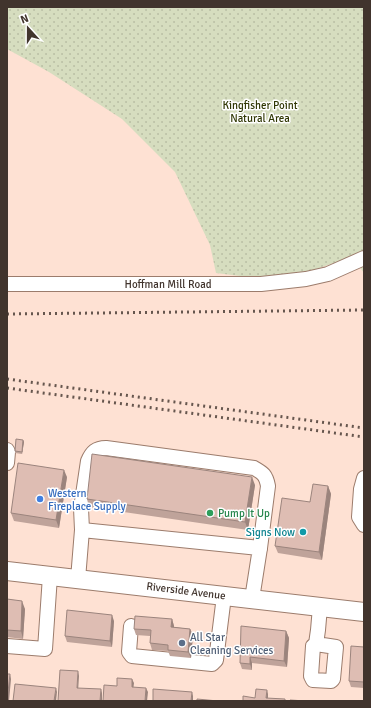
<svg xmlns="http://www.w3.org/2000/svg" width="371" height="708" viewBox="0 0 371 708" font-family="Signika,sans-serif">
	<defs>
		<pattern id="park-dots" width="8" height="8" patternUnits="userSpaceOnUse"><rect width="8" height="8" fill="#d6ddbf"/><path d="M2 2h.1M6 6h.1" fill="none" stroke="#b9bea4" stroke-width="1.8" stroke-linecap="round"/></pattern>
	</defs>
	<rect width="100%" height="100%" fill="#fee1d3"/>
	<polygon fill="url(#park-dots)" points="7,7 364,7 364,273 352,257 304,273 257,278 216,273 210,245 175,172 122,119 49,72 7,49"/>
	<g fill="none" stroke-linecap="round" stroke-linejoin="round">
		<defs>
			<g id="minor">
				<polyline points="7,284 261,284 306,279 328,274 364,258"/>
				<polyline points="7,450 8,452 7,463"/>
				<polyline points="364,478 361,489 359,517 364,525"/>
				<path d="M82,530l-1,-22 7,-47c4,-9 8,-13 18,-13l148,20c9,5 12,7 14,18l-8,62"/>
				<polyline points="78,579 82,530 260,548 252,599"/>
				<polyline points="131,626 129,652 132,656 212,664 216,660 224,596"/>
				<polyline points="316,644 313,646 311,676 313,680 331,681 333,679 336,647 316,644 318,630 320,607"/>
				<polyline points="7,646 45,649 50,576"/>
			</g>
			<polyline id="major" points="7,571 364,612"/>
		</defs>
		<use href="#minor" stroke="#9c7c6c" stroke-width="16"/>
		<use href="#major" stroke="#9c7c6c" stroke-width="20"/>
		<use href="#minor" stroke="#fff" stroke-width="14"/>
		<use href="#major" stroke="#fff" stroke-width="18"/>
		<g stroke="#66564e" stroke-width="3" stroke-dasharray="2 4" stroke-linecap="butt">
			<polyline points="7,314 364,310"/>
			<polyline points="7,379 364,428"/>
			<polyline points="7,388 364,437"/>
		</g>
	</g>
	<g fill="#bfa39a">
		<polygon points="23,440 24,442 22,454 15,453 15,451"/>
		<polygon points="67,477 59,528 14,521 11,513"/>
		<polygon points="255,485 248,530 89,507 87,499"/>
		<polygon points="328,486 331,494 322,560 278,553 275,546 310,502"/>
		<polygon points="7,599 25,609 23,639 7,637"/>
		<polygon points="172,619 174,626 174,627 190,629 193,635 191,658 170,656 168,651 152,650 150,643 150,636 136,635 134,629"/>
		<polygon points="114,621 112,647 67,642 65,636"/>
		<polygon points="286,631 289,638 287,667 252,663 252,670 242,669 240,663"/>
		<polygon points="364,647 364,688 351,687 349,681"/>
	</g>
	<g fill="#9b847d">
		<polygon points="23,440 24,442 22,454 22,452"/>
		<polygon points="64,470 67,477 59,528 56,520"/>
		<polygon points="252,477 255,485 248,530 245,522"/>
		<polygon points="328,486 331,494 322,560 319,552"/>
		<polygon points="22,601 25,609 23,639 21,631"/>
		<polygon points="112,615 114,621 112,647 110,641"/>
		<polygon points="172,619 174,626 173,633 171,627"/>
		<polygon points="190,629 193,635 191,658 188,652"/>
		<polygon points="286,631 289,638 287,667 284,661"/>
		<polygon points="250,657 252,663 252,670 250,664"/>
		<polygon points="78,671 79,676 78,692 77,688"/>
		<polygon points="10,674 11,679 9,701 7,701"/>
		<polygon points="132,679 134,683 133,691 132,687"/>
		<polygon points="56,688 57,692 56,701 54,701"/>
		<polygon points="146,688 148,692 147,701 145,701"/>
		<polygon points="101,689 102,693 102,701 100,701"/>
		<polygon points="267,690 268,694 268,701 266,698"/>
		<polygon points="192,692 193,696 193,701 191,701"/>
	</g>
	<g fill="#debdb3" stroke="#9b847d">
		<polygon points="16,439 23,440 22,452 15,451"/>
		<polygon points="92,454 252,477 245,522 87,499"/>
		<polygon points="18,463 64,470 56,520 11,513"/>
		<polygon points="313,484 328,486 319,552 275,546 282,498 310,502"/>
		<polygon points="7,599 22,601 21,631 7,630"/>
		<polygon points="67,610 112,615 110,641 65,636"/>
		<polygon points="135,616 172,619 171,627 190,629 188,652 168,650 168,645 150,643 151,630 134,629"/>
		<polygon points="241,626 286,631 284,661 250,657 250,664 240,663"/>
		<polygon points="351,646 364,647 364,682 349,681"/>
		<polygon points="60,670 78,671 77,688 101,689 100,701 58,701"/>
		<polygon points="7,674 10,674 7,701"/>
		<polygon points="117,678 132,679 132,687 146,688 145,701 103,701 104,685 117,686"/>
		<polygon points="15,684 56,688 54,701 13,701"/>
		<polygon points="153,689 192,692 191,701 153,701"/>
		<polygon points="256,689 267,690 266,698 285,699 285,701 243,701 243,696 255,698"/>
		<polygon points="197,699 218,701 197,701"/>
		<polygon points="290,700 306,701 290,701"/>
	</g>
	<circle fill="#3f7fe0" stroke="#fff" stroke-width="1.5" cx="40" cy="499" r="4"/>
	<circle fill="#2e9e5b" stroke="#fff" stroke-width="1.5" cx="210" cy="513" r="4"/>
	<circle fill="#0f9aa8" stroke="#fff" stroke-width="1.5" cx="303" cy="532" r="4"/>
	<circle fill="#5c6f8a" stroke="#fff" stroke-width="1.5" cx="182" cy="643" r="4"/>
	<g text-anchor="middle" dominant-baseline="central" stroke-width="3" stroke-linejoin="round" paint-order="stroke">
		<g font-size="11" fill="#303704" stroke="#fff">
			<text x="260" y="105">Kingfisher Point<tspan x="260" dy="13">Natural Area</tspan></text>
		</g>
		<g font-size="11" fill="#41342d" stroke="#fff">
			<text x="168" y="284">Hoffman Mill Road</text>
			<text transform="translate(186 591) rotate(7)">Riverside Avenue</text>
		</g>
		<g font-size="11" fill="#366cbe" stroke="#fff" text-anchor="start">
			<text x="48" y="493">Western<tspan x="48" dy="13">Fireplace Supply</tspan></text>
		</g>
		<g font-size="11" fill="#27864d" stroke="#fff" text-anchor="start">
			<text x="218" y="513">Pump It Up</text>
		</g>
		<g font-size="11" fill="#0d838f" stroke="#fff" text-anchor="end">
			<text x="295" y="532">Signs Now</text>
		</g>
		<g font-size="11" fill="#4e5e75" stroke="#fff" text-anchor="start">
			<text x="190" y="637">All Star<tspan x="190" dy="13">Cleaning Services</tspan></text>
		</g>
	</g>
	<rect width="371" height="708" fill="none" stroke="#41342d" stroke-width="16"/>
	<g transform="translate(28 28) rotate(339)" stroke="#ffffff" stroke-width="3" paint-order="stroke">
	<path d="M0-3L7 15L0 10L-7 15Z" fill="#41342d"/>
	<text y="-6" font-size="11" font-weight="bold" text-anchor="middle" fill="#41342d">N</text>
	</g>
</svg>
